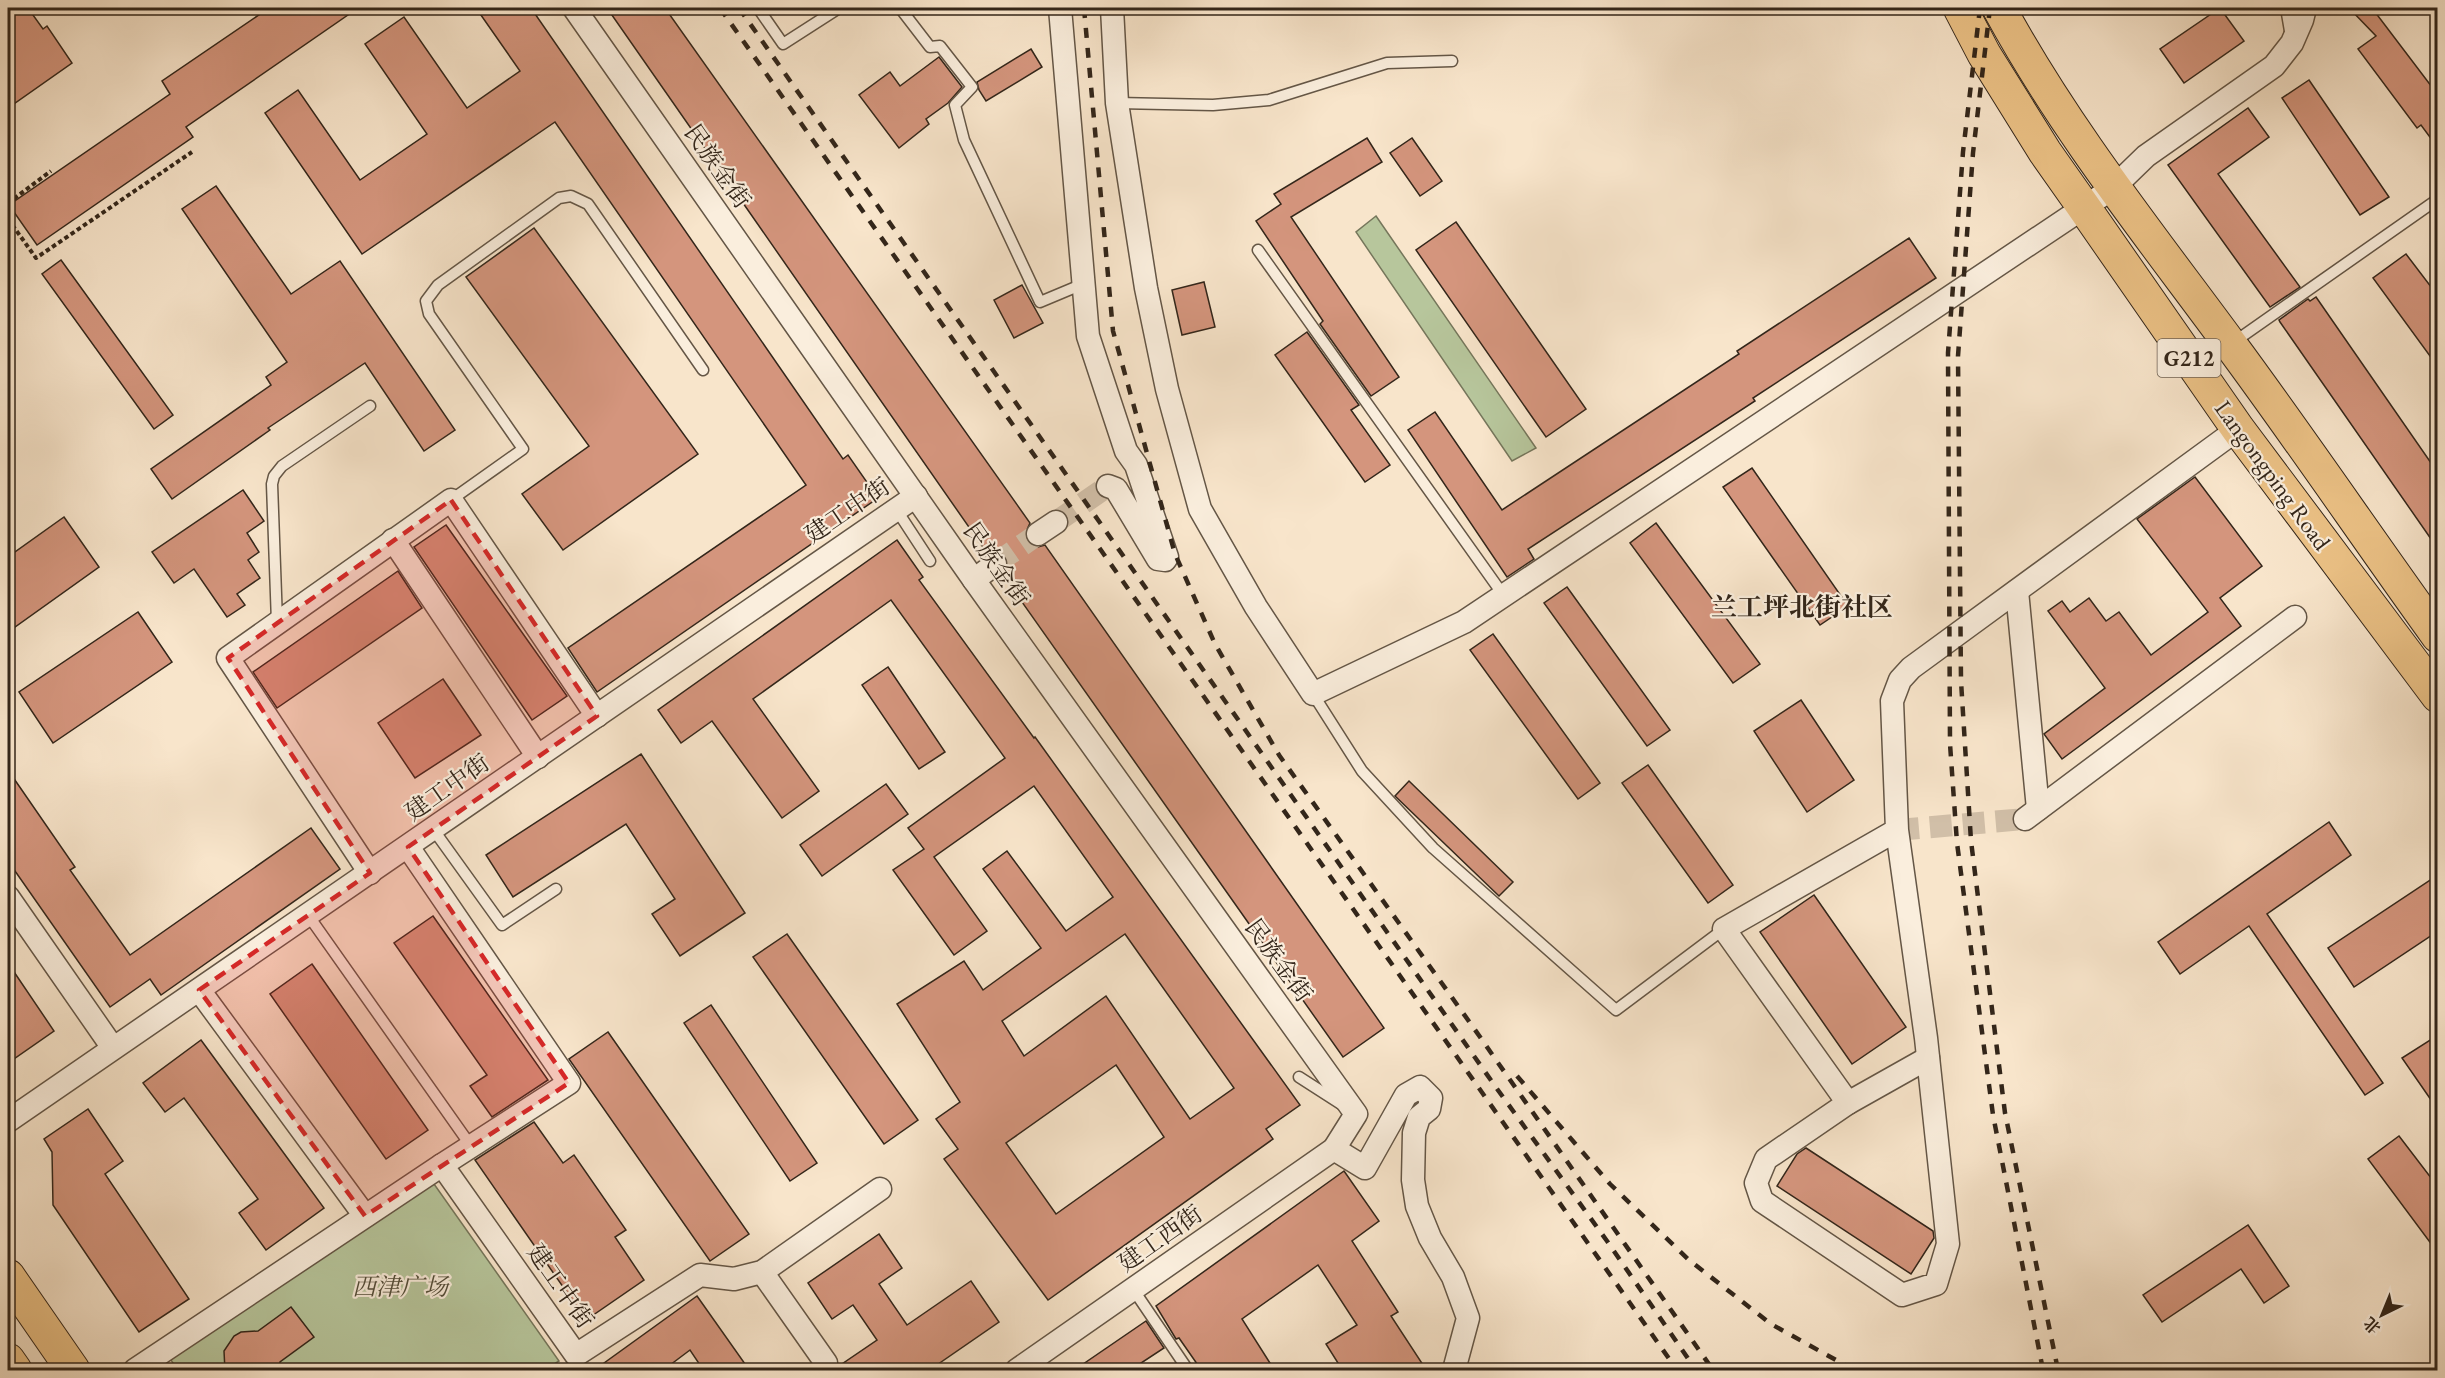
<svg xmlns="http://www.w3.org/2000/svg" width="2445" height="1378" viewBox="0 0 2445 1378" font-family="'EB Garamond','Noto Serif SC',serif">
	<rect width="100%" height="100%" fill="#f8e5cb"/>
	<filter id="stains"><feTurbulence type="fractalNoise" baseFrequency=".00333" numOctaves="4"/><feColorMatrix values="0 0 0 0 .2 0 0 0 0 .09 0 0 0 0 .02 0 0 0 .5 -.17"/></filter>
	<radialGradient id="worn" r=".72"><stop offset=".6" stop-color="#630" stop-opacity="0"/><stop offset="1" stop-color="#630" stop-opacity=".3"/></radialGradient>
	<g fill="#b7c69c" stroke="#75765b" stroke-width="1.5">
		<polygon points="1376,216 1536,448 1512,461 1356,232"/>
		<polygon points="422,1167 559,1361 545,1370 178,1370 163,1349"/>
	</g>
	<g fill="#d4957d" stroke="#33261a" stroke-width="1.5" fill-rule="evenodd">
		<polygon points="8,8 28,8 43,29 47,26 72,63 8,108"/>
		<polygon points="269,8 358,8 186,127 193,137 37,245 9,205 170,94 162,81"/>
		<polygon points="476,8 531,8 843,459 848,455 878,498 597,692 568,648 806,485 555,122 362,254 265,113 298,90 360,180 427,134 365,44 404,17 467,108 520,71"/>
		<polygon points="607,8 665,8 1030,523 1025,534 1027,542 1038,547 1045,545 1384,1028 1343,1057 1003,575 1008,569 1006,556 1000,551 987,553"/>
		<polygon points="2220,8 2244,41 2184,83 2160,49"/>
		<polygon points="2349,8 2372,8 2438,95 2438,148 2421,125 2417,128 2358,49 2376,36"/>
		<polygon points="1031,49 1042,67 986,101 979,90 977,82"/>
		<polygon points="939,57 962,87 948,103 926,119 929,124 899,148 859,95 890,72 900,86"/>
		<polygon points="2309,80 2389,197 2360,215 2282,98"/>
		<polygon points="2248,108 2269,137 2218,174 2300,287 2270,307 2168,165"/>
		<polygon points="1367,138 1382,162 1291,217 1399,377 1371,396 1320,324 1323,321 1256,221 1281,204 1274,194"/>
		<polygon points="1412,138 1442,181 1420,196 1390,153"/>
		<polygon points="216,186 291,294 340,261 455,430 424,451 365,363 268,428 270,430 172,499 151,469 271,385 266,377 287,362 182,209"/>
		<polygon points="1456,222 1586,409 1546,437 1416,250"/>
		<polygon points="534,228 698,454 563,550 522,494 589,446 466,277"/>
		<polygon points="1909,238 1936,278 1753,398 1755,401 1528,549 1534,559 1507,577 1408,430 1435,412 1502,510 1739,354 1737,351"/>
		<polygon points="2406,254 2438,296 2438,367 2373,278"/>
		<polygon points="61,260 173,415 154,429 42,274"/>
		<polygon points="1204,282 1215,327 1182,335 1172,290"/>
		<polygon points="1022,285 1043,323 1014,338 994,300"/>
		<polygon points="2316,297 2438,473 2438,549 2280,322 2279,320 2308,299 2310,301"/>
		<polygon points="1307,332 1359,405 1351,410 1390,465 1365,482 1275,355"/>
		<polygon points="1752,468 1848,606 1820,625 1723,487"/>
		<polygon points="2195,477 2262,566 2220,598 2241,626 2062,759 2044,734 2105,688 2048,611 2062,601 2070,612 2089,598 2106,621 2119,612 2151,655 2208,612 2137,519"/>
		<polygon points="243,490 264,521 247,533 259,552 248,560 260,578 237,594 245,605 227,617 194,569 174,583 152,552"/>
		<polygon points="64,517 99,567 8,632 8,557"/>
		<polygon points="1656,523 1760,664 1733,683 1630,543"/>
		<polygon points="446,525 567,696 532,720 414,547"/>
		<path d="M897,540l26,37 -4,3 115,158 1,-1 265,368 -34,24 7,10 -225,161 -104,-141 14,-10 -22,-30 24,-17 -63,-98 67,-43 19,29 58,-42 -58,-79 24,-18 59,80 47,-34 -79,-111 -100,71 53,74 -33,24 -61,-85 31,-21 -16,-21 97,-70 -114,-158 -138,99 66,92 -37,27 -70,-97 -31,22 -23,-33zM1125,934l109,154 -44,31 -84,-123 -82,60 -22,-35zM1116,1065l48,72 -108,77 -50,-71z"/>
		<polygon points="398,571 422,608 277,708 253,672"/>
		<polygon points="1567,587 1670,730 1647,746 1544,603"/>
		<polygon points="138,612 172,662 53,743 19,692"/>
		<polygon points="1493,634 1600,783 1578,799 1470,650"/>
		<polygon points="888,667 945,752 919,769 862,685"/>
		<polygon points="443,679 481,735 415,778 378,723"/>
		<polygon points="1801,700 1854,780 1807,812 1754,731"/>
		<polygon points="641,754 745,913 680,956 652,914 675,899 626,824 513,897 486,855"/>
		<polygon points="1648,765 1733,885 1708,903 1622,783"/>
		<polygon points="8,770 75,867 70,870 130,955 311,828 340,869 161,995 150,979 110,1007 8,861"/>
		<polygon points="1409,781 1513,882 1499,896 1395,796"/>
		<polygon points="886,784 908,814 822,876 800,845"/>
		<polygon points="2329,822 2351,855 2267,914 2383,1083 2365,1095 2249,926 2180,974 2158,942"/>
		<polygon points="2438,875 2438,931 2354,987 2328,948"/>
		<polygon points="1814,895 1906,1027 1852,1064 1760,932"/>
		<polygon points="433,916 548,1080 492,1117 470,1086 487,1075 394,943"/>
		<polygon points="787,934 918,1120 884,1144 753,957"/>
		<polygon points="8,963 54,1031 8,1063"/>
		<polygon points="312,964 428,1130 386,1159 270,994"/>
		<polygon points="711,1005 817,1163 790,1181 684,1023"/>
		<polygon points="608,1032 749,1234 710,1261 569,1059"/>
		<polygon points="2438,1035 2438,1110 2402,1058"/>
		<polygon points="201,1040 324,1208 266,1250 239,1213 258,1199 184,1098 165,1112 143,1083"/>
		<polygon points="88,1109 123,1161 105,1174 189,1299 139,1332 53,1205 52,1152 44,1139"/>
		<polygon points="534,1122 563,1163 574,1155 626,1230 615,1237 644,1280 586,1320 475,1160"/>
		<polygon points="2399,1136 2438,1187 2438,1253 2368,1159"/>
		<polygon points="1806,1148 1933,1231 1934,1238 1911,1274 1777,1186 1797,1154"/>
		<polygon points="1344,1171 1379,1221 1352,1241 1398,1312 1391,1316 1427,1371 1343,1371 1326,1344 1357,1325 1318,1265 1242,1319 1275,1371 1202,1371 1179,1338 1176,1339 1156,1306"/>
		<polygon points="2248,1225 2289,1286 2264,1303 2241,1269 2162,1322 2143,1295"/>
		<polygon points="879,1234 902,1268 879,1284 907,1325 971,1281 999,1322 928,1371 837,1371 839,1366 877,1340 853,1305 832,1319 808,1283"/>
		<polygon points="697,1296 750,1371 704,1371 690,1350 662,1371 593,1371"/>
		<polygon points="291,1307 314,1337 280,1362 279,1371 225,1371 224,1351 234,1336 241,1332 258,1331"/>
		<polygon points="1146,1321 1164,1348 1129,1371 1073,1371"/>
	</g>
	<g fill="none" stroke-linecap="round" stroke-linejoin="round">
		<g stroke="#d1bfa8" stroke-width="22" stroke-dasharray="22 11" stroke-linecap="butt">
			<polyline points="1056,522 1108,486"/>
			<polyline points="995,564 1038,534"/>
			<polyline points="1897,830 2025,819"/>
		</g>
		<defs>
			<g id="lane">
				<polyline points="758,8 783,44 839,8"/>
				<polyline points="900,8 930,47 940,46 972,87 955,105 964,140 1040,302 1083,284"/>
				<polyline points="2286,8 2291,37"/>
				<polyline points="1117,103 1213,105 1269,100 1387,63 1452,61"/>
				<polyline points="1258,250 1504,596"/>
				<polyline points="2234,342 2438,199"/>
				<polyline points="451,500 523,449 429,314 426,301 438,285 559,198 571,196 588,204 703,370"/>
				<polyline points="896,509 930,561"/>
				<polyline points="277,622 272,484 274,476 282,466 370,406"/>
				<polyline points="1313,694 1362,771 1433,848 1616,1010 1724,929"/>
				<polyline points="433,829 502,925 556,889"/>
				<polyline points="308,915 471,1146"/>
				<polyline points="1299,1077 1341,1104"/>
				<polyline points="1133,1289 1188,1370"/>
			</g>
			<g id="street">
				<polyline points="574,8 974,580 1356,1114 1334,1149 1017,1370"/>
				<polyline points="1060,8 1088,336 1126,451 1136,465 1167,557 1165,560 1158,559 1116,489 1108,486"/>
				<polyline points="1112,8 1117,103 1146,288 1167,389 1200,509 1256,607 1313,694 1464,622 2113,188 2146,156 2274,66 2292,43 2302,20 2305,8"/>
				<polyline points="1038,534 1056,522"/>
				<polyline points="393,540 538,757"/>
				<polyline points="974,580 995,564"/>
				<polyline points="2017,591 2038,809"/>
				<polyline points="2025,819 2295,617"/>
				<polyline points="1897,830 1926,1038 1948,1244 1936,1284 1902,1295 1762,1201 1756,1183 1766,1159 1848,1103 1724,929 1897,830 1892,701 1900,680 1911,668 2238,429"/>
				<polyline points="408,847 569,1083 442,1165 576,1355 700,1275 734,1279 762,1272 880,1189"/>
				<polyline points="370,873 228,658 451,500 597,716"/>
				<polyline points="8,897 113,1048"/>
				<polyline points="199,990 365,1216"/>
				<polyline points="1848,1103 1928,1058"/>
				<polyline points="8,1121 916,496"/>
				<polyline points="1334,1149 1365,1168 1406,1095 1420,1087 1431,1098 1429,1109 1419,1117 1414,1133 1413,1180 1417,1206 1430,1238 1453,1277 1468,1318 1454,1370"/>
				<polyline points="762,1272 826,1363"/>
				<polyline points="135,1370 442,1165"/>
			</g>
			<g id="primary">
				<polyline points="8,1276 73,1370"/>
				<polyline points="8,1360 15,1370"/>
			</g>
			<g id="highway">
				<polyline points="1960,8 1984,54 2045,152 2083,206 2238,429 2438,696"/>
				<path d="M1999,8c65,120 150,226 231,336 71,96 138,195 208,292"/>
			</g>
		</defs>
		<use href="#lane" stroke="#645646" stroke-width="13"/>
		<use href="#street" stroke="#645646" stroke-width="25"/>
		<use href="#primary" stroke="#33261a" stroke-width="35"/>
		<use href="#highway" stroke="#33261a" stroke-width="35"/>
		<g stroke="#33261a" stroke-width="4" stroke-dasharray="4.5 3" stroke-linecap="butt">
			<polyline points="8,203 51,171"/>
			<polyline points="8,219 36,258 192,152"/>
		</g>
		<use href="#lane" stroke="#faeedd" stroke-width="10"/>
		<use href="#street" stroke="#faeedd" stroke-width="22"/>
		<use href="#primary" stroke="#ecc286" stroke-width="33"/>
		<use href="#highway" stroke="#ecc286" stroke-width="33"/>
		<g stroke="#33261a" stroke-width="4.5" stroke-dasharray="10 10" stroke-linecap="butt">
			<polyline points="720,8 1677,1370"/>
			<polyline points="739,8 1495,1086 1607,1241 1696,1370"/>
			<polyline points="1084,8 1113,331 1175,554 1215,644 1279,755 1473,1027 1713,1370"/>
			<polyline points="1980,8 1963,152 1948,353 1950,744 1957,843 1993,1115 2043,1370"/>
			<polyline points="1990,8 1973,153 1958,356 1961,681 1971,841 2005,1113 2058,1370"/>
			<polyline points="1517,1076 1610,1184 1689,1260 1771,1324 1854,1370"/>
		</g>
	</g>
	<path fill="#d62828" fill-opacity="0.2" stroke="#d62828" stroke-width="4.5" stroke-dasharray="12 8" stroke-linejoin="round" d="M451,500l146,216 -189,131 161,236 -204,133 -166,-226 171,-117 -142,-215z"/>
	<g text-anchor="middle" dominant-baseline="central" stroke-width="4.5" stroke-linejoin="round" paint-order="stroke">
		<rect fill="#faeedd" stroke="#6f6254" stroke-width="1.5" x="2157.5" y="339" width="63" height="38" rx="4.5"/>
		<g font-size="22" font-weight="bold" fill="#33261a">
			<text x="2189" y="358">G212</text>
		</g>
		<g font-size="24" fill="#33261a" stroke="#faeedd">
			<text transform="translate(718 166) rotate(55)">民族金街</text>
			<text transform="translate(2273 475) rotate(54)">Langongping Road</text>
			<text transform="translate(847 510) rotate(-34)">建工中街</text>
			<text transform="translate(997 564) rotate(55)">民族金街</text>
			<text transform="translate(447 787) rotate(-35)">建工中街</text>
			<text transform="translate(1279 960) rotate(54)">民族金街</text>
			<text transform="translate(1160 1238) rotate(-35)">建工西街</text>
			<text transform="translate(561 1286) rotate(55)">建工中街</text>
		</g>
		<g font-size="24" font-style="italic" fill="#544e3a" stroke="#faeedd">
			<text x="400" y="1286">西津广场</text>
		</g>
		<g font-size="26" font-weight="bold" fill="#33261a" stroke="#faeedd">
			<text x="1802" y="607">兰工坪北街社区</text>
		</g>
	</g>
	<rect width="2445" height="1378" fill="none" stroke="#f8e5cb" stroke-width="30"/>
	<rect x="9" y="9" width="2427" height="1360" fill="none" stroke="#33261a" stroke-width="3"/>
	<rect x="15" y="15" width="2415" height="1348" fill="none" stroke="#33261a" stroke-width="1.5"/>
	<g transform="translate(2382 1315) rotate(223)" stroke="#faeedd" stroke-width="4.5" paint-order="stroke">
	<path d="M0-4.5L10 22L0 15L-10 22Z" fill="#33261a"/>
	<text y="-9" font-size="16" font-weight="bold" text-anchor="middle" fill="#33261a">北</text>
	</g>
	<rect width="100%" height="100%" filter="url(#stains)"/>
	<rect width="100%" height="100%" fill="url(#worn)"/>
</svg>
